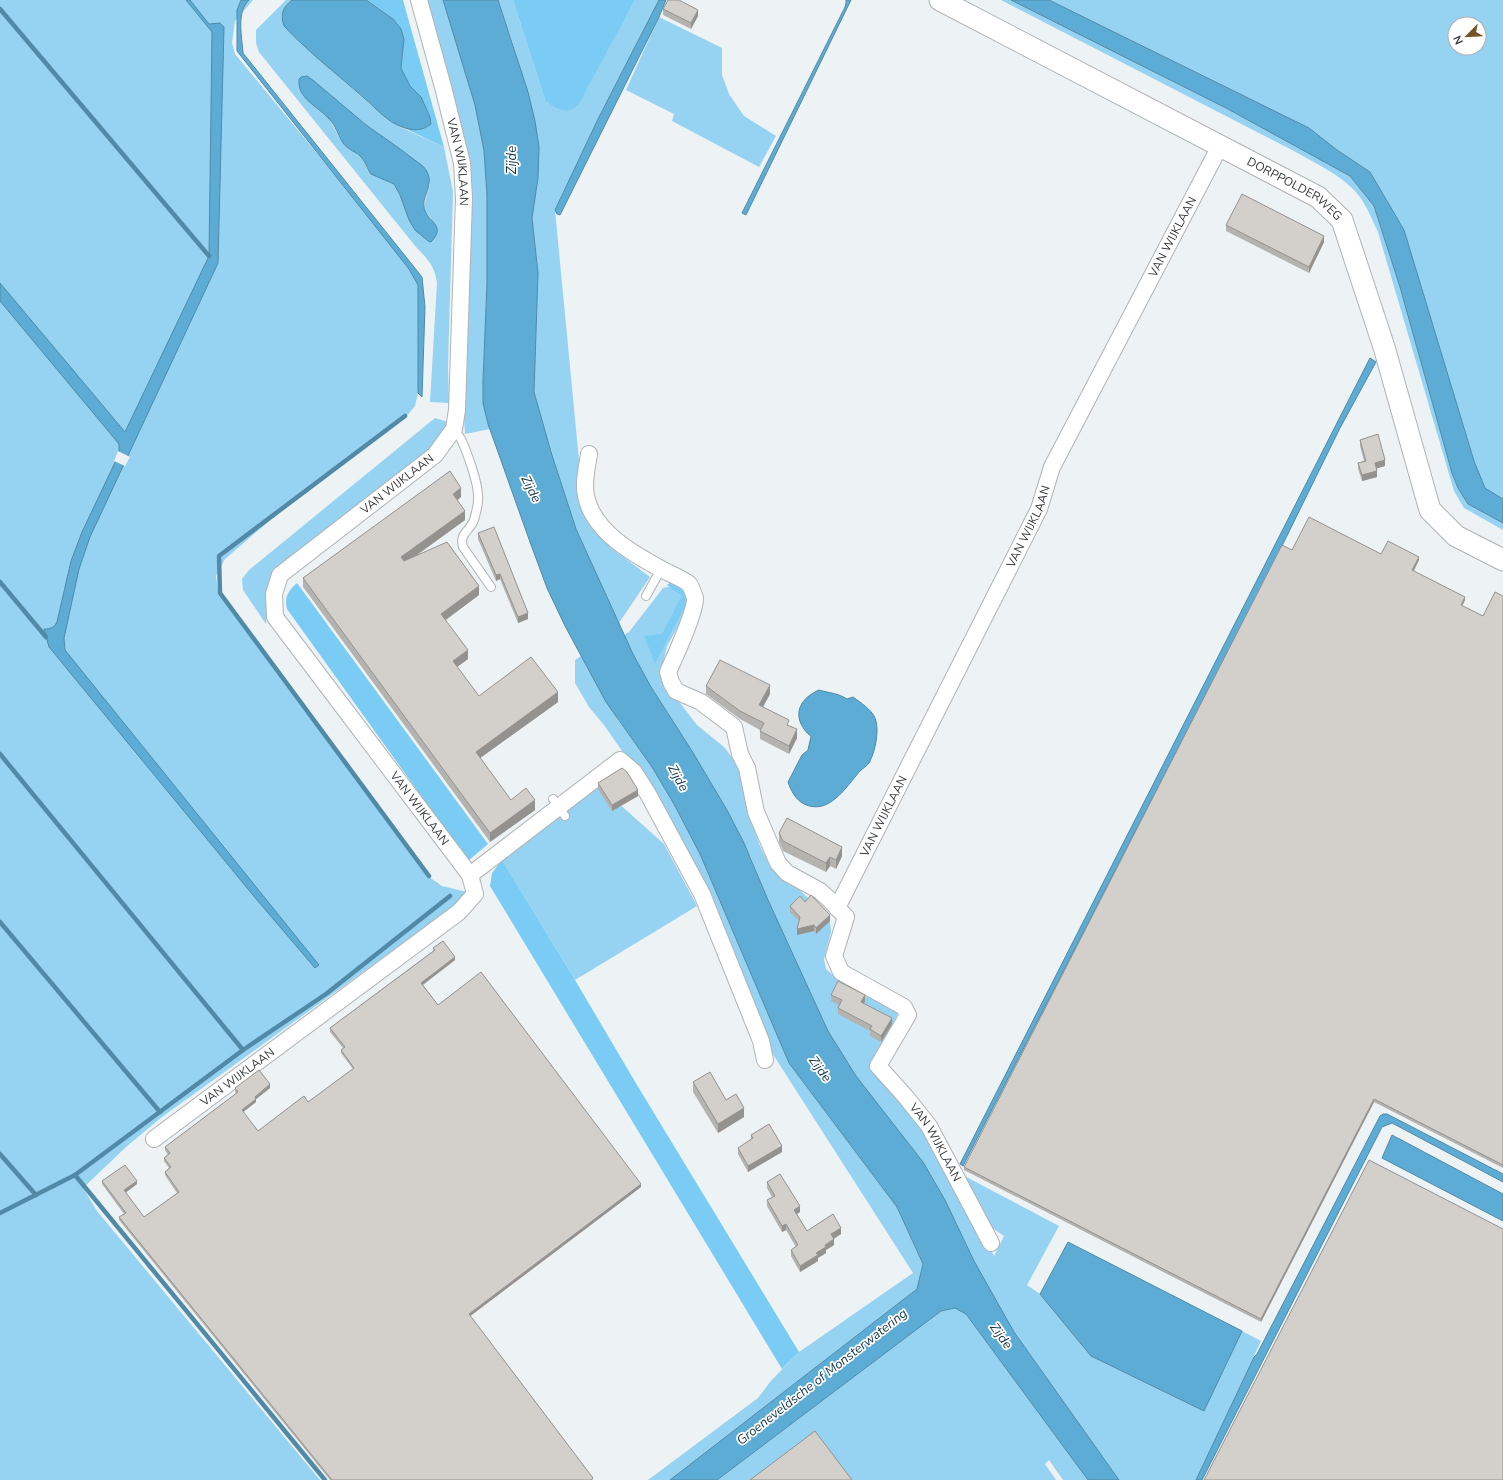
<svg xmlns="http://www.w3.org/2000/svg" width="1503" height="1480" viewBox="0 0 1503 1480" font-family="'Nunito Sans',sans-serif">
	<rect width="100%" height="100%" fill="#edf2f4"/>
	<g fill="#96d2f2" fill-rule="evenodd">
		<polygon points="0,0 253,0 235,21 232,43 235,54 399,253 419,279 418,393 415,406 406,417 275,516 225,559 216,576 218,593 429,877 442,886 471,893 388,954 162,1117 126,1147 83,1188 97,1211 320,1480 0,1480"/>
		<path d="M286,0h6l-7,6 -1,20 26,25 77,68 13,8 44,20 9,45 -5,175 1,36 -19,-1 7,-119c-2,-16 -9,-24 -21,-36l-157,-195 -3,-9v-13zM302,94l63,30 58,43 3,4 4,13 -6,22v5l7,7 -3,23 -19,-21 -9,-25 -6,-11 -27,-15 -5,-11 -15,-11 -5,-5 -13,-23 -19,-17z"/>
		<polygon points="423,0 443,0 475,105 484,151 487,195 487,283 483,381 488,424 490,429 465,434 464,418 468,185"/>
		<polygon points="498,0 513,0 545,100 622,23 635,0 659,0 598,119 555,210 584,513 610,547 650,577 619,623 576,529 551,452 534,392 538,273 532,218 538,178 535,121 513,44"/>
		<path d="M1001,0h10l215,108 124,68 24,30 26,81 52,186 6,15 10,16 35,19v7l-39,-22 -10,-17 -76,-259c-7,-14 -12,-29 -23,-41 -16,-17 -40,-28 -61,-40z"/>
		<path d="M1049,0h454v499l-18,-11 -2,-3 -9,-24 -70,-231 -34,-58 -33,-22 -28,-22zM1455,24h24v24h-24z"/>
		<polygon points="659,17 722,48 722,75 729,94 744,116 776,136 759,167 672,121 674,114 626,90"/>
		<polygon points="435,418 448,422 444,443 322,539 268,597 266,624 243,590 242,579 249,570"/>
		<polygon points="673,586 682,590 688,603 684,616 667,646 662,669 674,695 697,725 724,747 738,765 751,820 760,846 768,862 777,873 796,887 826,914 830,922 831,932 824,959 826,969 834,976 898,1013 874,1063 943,1155 994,1256 1004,1236 982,1221 955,1171 1059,1226 1027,1285 1040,1294 1091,1356 1204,1411 1242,1331 1261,1341 1196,1480 1119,1480 1014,1332 991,1293 974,1261 945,1200 923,1162 856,1076 828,1031 768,900 751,858 727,810 692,751 651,687 633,654 624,635 629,632 663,588"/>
		<polygon points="581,656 618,720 652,767 674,804 700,854 789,1063 897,1207 923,1265 917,1289 670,1480 648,1480 758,1398 770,1382 799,1352 913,1273 767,1045 629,761 604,725 589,707 575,683 575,660"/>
		<polygon points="598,785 664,844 697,906 575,980 502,860"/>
		<polygon points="955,1308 966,1314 1088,1480 1063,1480 1049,1460 1045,1464 1056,1480 717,1480 941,1311"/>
	</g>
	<g fill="#7bccf5">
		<polygon points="366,0 403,0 444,147 404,128 417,130 421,97 410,86 401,68 403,51 393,19"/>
		<path d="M513,0h122l-57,105c-11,10 -23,4 -33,-5z"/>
		<polygon points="672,581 690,597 655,663 644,636 662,634 682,596 667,585"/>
		<path d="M297,583l191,261 -20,17 -181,-252c-3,-12 1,-18 10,-26z"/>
		<polygon points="502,860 575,980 637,1085 799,1352 782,1369 490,886 492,873"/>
	</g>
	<g fill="#5cacd5" stroke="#518aa6">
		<path d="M186,0h4l19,24 11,-1 4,4 -6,236 -128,274 -11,32 -15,69 1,12 254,315 -4,3 -58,-68 -208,-253 -5,-18c6,0 10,-1 13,-7l14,-61 11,-29 37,-78v-10l-119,-143v-18l125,149 84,-176 3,-224z"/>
		<path d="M241,0h8c-13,12 -7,37 -6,53l179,224 3,30 -3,90 -4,-4v-108l-9,-16 -172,-218v-41z"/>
		<path d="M292,0h74l27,19 8,10 3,10 -3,29 9,18 11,11 9,20 1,7c-9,7 -18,7 -29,3 -15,-5 -26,-19 -38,-29 -27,-24 -56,-46 -80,-72 -4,-12 -1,-19 8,-26z"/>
		<polygon points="443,0 498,0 528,92 535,121 539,147 538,178 532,218 538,273 534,392 551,452 576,529 633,654 651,687 692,751 727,810 744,843 768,900 828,1031 856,1076 923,1162 945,1200 974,1261 1014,1332 1119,1480 1088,1480 966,1314 955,1308 941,1311 717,1480 670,1480 917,1289 923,1264 897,1207 789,1063 700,854 674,804 652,767 606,702 565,626 547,588 530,542 488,424 483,403 483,381 487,283 487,195 484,151 475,105"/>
		<polygon points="659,0 666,0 659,17 560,215 557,214 555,210 598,119"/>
		<polygon points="846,0 851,0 746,215 742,213 845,7 846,3"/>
		<polygon points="1011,0 1049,0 1309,128 1337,150 1370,172 1404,230 1474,461 1485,488 1503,499 1503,523 1468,504 1458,488 1452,473 1400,287 1374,206 1350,176 1226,108"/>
		<path d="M307,76l7,5c17,14 34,29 51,43 16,12 32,22 47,34 5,4 11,7 14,12 10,16 -7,28 -1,41 5,12 21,15 6,31l-3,-1 -13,-11 -6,-10 -9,-25 -6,-11 -23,-10c-4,-5 -5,-11 -9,-16 -5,-6 -14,-8 -19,-15 -5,-8 -7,-17 -14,-24 -11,-13 -32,-20 -30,-40l2,-2z"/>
		<polygon points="1370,358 1376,362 1340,428 1278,554 963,1166 960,1164"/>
		<path d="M819,690c10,3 19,3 28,9l6,-2c8,6 18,12 22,21 5,11 0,35 -6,45 -2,3 -6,5 -9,8 -14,16 -31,45 -56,33 -8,-4 -13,-13 -16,-22l14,-27 6,-5 3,-14c-5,-3 -7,-7 -10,-12 -7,-16 4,-28 18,-34z"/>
		<polygon points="1383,1114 1387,1114 1503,1174 1503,1182 1392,1123 1382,1127 1202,1480 1196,1480 1254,1357 1257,1354 1380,1116"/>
		<polygon points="1392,1135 1503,1194 1503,1221 1382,1158"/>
		<polygon points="1068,1242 1242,1331 1204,1411 1091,1356 1040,1294"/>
	</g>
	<polygon fill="#edf2f4" points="118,451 130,457 125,466 114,461"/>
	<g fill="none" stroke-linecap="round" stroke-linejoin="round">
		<g stroke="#518aa6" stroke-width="4.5">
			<polyline points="0,9 209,256"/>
			<polyline points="405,416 219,556 220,593 429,876"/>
			<polyline points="0,582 46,637"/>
			<polyline points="0,754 243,1050"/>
			<polyline points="0,922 160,1112"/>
			<polyline points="0,1154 36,1195"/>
			<polyline points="75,1175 325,1480"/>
			<polyline points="0,1213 75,1175 243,1050 326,994 450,896"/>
		</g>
		<defs>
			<g id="service">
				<path d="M454,429c2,3 5,7 7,10 6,13 17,43 17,57 1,8 -2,16 -4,24 -4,11 -15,13 -11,27l28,40"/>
				<polyline points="646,596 661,569"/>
				<polyline points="553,799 565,816"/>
			</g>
			<g id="minor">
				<path id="s1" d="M419,0l24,87 19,76 2,35 -7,212 -3,19 -19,26 -155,120 -6,19 1,23 195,258 150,-115 14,12 14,22 54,100 59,147 4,19"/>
				<path id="s2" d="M589,454c-2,14 -6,29 -3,42 7,36 49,59 79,75 6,3 20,9 24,13 2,2 5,11 6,14 1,12 -21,61 -27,74l3,10 5,9 25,11 33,25 6,27 7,14 9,44 22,51 9,10 33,18 9,8 17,18 -12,39 7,16 63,35 4,8 -30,51 27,30 24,30 62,117"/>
				<path id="s3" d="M837,908l202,-399 13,-42 168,-321"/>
				<path id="s4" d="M154,1139l305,-227 16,-18 -5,-19"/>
			</g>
			<g id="tertiary">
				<path id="s5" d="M940,0l378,197 24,23 42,127 46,163 26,26 47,24"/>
			</g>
		</defs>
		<use href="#service" stroke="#afb3b5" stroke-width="10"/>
		<use href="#minor" stroke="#afb3b5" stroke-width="18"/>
		<use href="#tertiary" stroke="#afb3b5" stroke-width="23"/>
		<use href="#service" stroke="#fff" stroke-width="8"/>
		<use href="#minor" stroke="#fff" stroke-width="16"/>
		<use href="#tertiary" stroke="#fff" stroke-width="21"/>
	</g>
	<g fill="#b5b3af">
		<polygon points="663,9 698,16 691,29 663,15"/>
		<polygon points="1226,225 1324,242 1309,273 1226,231"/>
		<polygon points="1360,440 1385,466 1376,468 1377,477 1362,481 1358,469 1358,463 1364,461 1360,446"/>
		<polygon points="461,497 458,500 465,520 416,556 479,595 446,620 468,659 457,667 479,696 558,702 480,758 511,800 535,810 490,842 303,587 303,578"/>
		<polygon points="478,533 528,619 518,623 500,579 496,581 478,539"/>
		<polygon points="1292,550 1381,554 1419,560 1414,571 1465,600 1462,606 1483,616 1503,596 1503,1168 1374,1102 1261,1322 964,1170 964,1167"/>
		<polygon points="706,686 770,694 763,707 789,726 797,738 789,754 760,739 760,730 740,719 706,694"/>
		<polygon points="598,783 638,796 612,811 598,789"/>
		<polygon points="779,833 842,856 836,869 830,866 826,872 783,851 779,842"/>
		<polygon points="805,902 830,921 816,934 814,931 797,935 799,921 790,912 790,906"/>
		<polygon points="433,948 455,960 423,985 438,1005 641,1187 470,1316 593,1480 330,1480 119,1220 119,1217 124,1214 102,1184 102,1181 137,1184 125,1192 144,1217 177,1193 165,1175 165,1172 169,1168 164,1161 164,1158 168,1155 165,1150 165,1147 236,1094 235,1091 235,1088 270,1088 256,1099 256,1102 243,1112 258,1131 308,1102 353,1069 341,1053 341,1050 343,1048 330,1032 330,1028 433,951"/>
		<polygon points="831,995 865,1001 864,1003 892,1024 881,1042 870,1036 870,1031 838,1014 838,1008 839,1005 831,1001"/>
		<polygon points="693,1082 726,1100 744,1117 718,1133 693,1092"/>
		<polygon points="751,1135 782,1152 748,1172 738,1154 738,1148 751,1140"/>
		<polygon points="767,1182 800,1212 797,1214 807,1231 841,1234 834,1239 834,1245 826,1250 826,1253 818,1258 818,1261 800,1272 791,1256 791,1250 796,1247 786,1230 782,1232 767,1206 767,1200 772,1197 767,1188"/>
	</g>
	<g fill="#94928f">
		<polygon points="698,10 698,16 691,29 691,23"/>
		<polygon points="1324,236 1324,242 1309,273 1309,267"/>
		<polygon points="1385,460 1385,466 1375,469 1375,463"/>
		<polygon points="1377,471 1377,477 1362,481 1362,475"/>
		<polygon points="461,488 461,497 453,503 453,494"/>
		<polygon points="465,511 465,520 401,566 401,557"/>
		<polygon points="1419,557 1419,560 1412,573 1412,570"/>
		<polygon points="500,574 500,579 496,581 496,575"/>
		<polygon points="479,586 479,595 441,623 441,614"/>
		<polygon points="1465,597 1465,600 1461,608 1461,605"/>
		<polygon points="528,613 528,619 518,623 518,617"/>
		<polygon points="468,650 468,659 453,670 453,661"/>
		<polygon points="770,685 770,694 759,714 759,705"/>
		<polygon points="558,692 558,702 476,761 476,752"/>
		<polygon points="797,729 797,738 789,754 789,746"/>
		<polygon points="638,790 638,796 612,811 612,805"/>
		<polygon points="535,800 535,810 490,842 490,833"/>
		<polygon points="842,847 842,856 836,869 836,860"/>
		<polygon points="830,857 830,866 826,872 826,863"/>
		<polygon points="830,915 830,921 816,934 816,928"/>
		<polygon points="814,925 814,931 797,935 797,929"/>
		<polygon points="455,957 455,960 421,986 421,983"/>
		<polygon points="865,995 865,1001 861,1008 861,1002"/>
		<polygon points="892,1018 892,1024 881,1042 881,1036"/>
		<polygon points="270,1084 270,1088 255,1100 255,1097"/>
		<polygon points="256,1099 256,1102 242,1113 242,1110"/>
		<polygon points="1374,1099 1374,1102 1261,1322 1261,1319"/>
		<polygon points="744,1108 744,1117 718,1133 718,1124"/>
		<polygon points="782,1146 782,1152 748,1172 748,1166"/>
		<polygon points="137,1181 137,1184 124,1194 124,1190"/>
		<polygon points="641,1184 641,1187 469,1317 469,1314"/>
		<polygon points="800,1206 800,1212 794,1216 794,1210"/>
		<polygon points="786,1224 786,1230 782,1232 782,1226"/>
		<polygon points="841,1228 841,1234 831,1240 831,1234"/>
		<polygon points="834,1239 834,1245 826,1250 826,1253 818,1258 818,1261 800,1272 800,1266 816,1253 825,1245"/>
	</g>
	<g fill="#d3d0cc" stroke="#94928f">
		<polygon points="668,0 679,0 698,10 691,23 663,9"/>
		<polygon points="1242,194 1324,236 1309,267 1226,225"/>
		<polygon points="1378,434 1385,460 1375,463 1377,471 1362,475 1358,463 1366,461 1360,440"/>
		<polygon points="450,471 461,488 453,494 465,511 401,557 404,561 447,542 479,586 441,614 468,650 453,661 479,696 531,657 558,692 476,752 511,800 526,788 535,800 490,833 303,578"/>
		<polygon points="1309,517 1381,554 1388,541 1419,557 1412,570 1465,597 1461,605 1483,616 1495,592 1503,596 1503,1165 1374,1099 1261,1319 964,1167 1282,545 1292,550"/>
		<polygon points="494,527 528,613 518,617 500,574 496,575 478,533"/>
		<polygon points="720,660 770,685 759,705 789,720 787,725 797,729 789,746 760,731 764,723 740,711 706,686"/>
		<polygon points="622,768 627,772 638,790 612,805 598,783"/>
		<polygon points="787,818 842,847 836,860 830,857 826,863 783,841 779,833"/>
		<polygon points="811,895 830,915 816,928 814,925 797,929 800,917 790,906 800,896 805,902"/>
		<polygon points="443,941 455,957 421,983 438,1005 481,972 641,1184 469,1314 593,1478 591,1480 332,1480 119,1217 126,1213 102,1181 125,1165 137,1181 124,1190 144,1217 179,1192 165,1172 171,1167 164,1158 170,1153 165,1147 238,1092 235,1088 259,1070 270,1084 255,1097 256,1099 242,1110 258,1131 304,1096 308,1102 354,1068 341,1050 345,1047 330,1028 435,950 433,948"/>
		<polygon points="838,981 865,995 861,1002 892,1018 881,1036 870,1029 872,1026 838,1008 842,1000 831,995"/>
		<polygon points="710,1072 726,1100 736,1094 744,1108 718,1124 693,1082"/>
		<polygon points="769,1124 782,1146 748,1166 738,1148 753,1138 751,1135"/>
		<polygon points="1369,1160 1503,1229 1503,1480 1204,1480"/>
		<polygon points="780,1174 800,1206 794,1210 807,1231 833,1214 841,1228 831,1234 834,1239 825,1245 826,1247 816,1253 818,1255 800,1266 791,1250 798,1245 786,1224 782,1226 767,1200 775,1196 767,1182"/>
		<polygon points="815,1431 852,1480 750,1480"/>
	</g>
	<g text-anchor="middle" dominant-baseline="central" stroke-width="3.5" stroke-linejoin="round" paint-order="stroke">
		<g font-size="12" fill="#37393a" stroke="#fff">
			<text stroke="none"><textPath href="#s1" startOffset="167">VAN WIJKLAAN</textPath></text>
			<text stroke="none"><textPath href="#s5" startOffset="402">DORPPOLDERWEG</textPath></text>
			<text stroke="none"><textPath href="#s3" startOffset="751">VAN WIJKLAAN</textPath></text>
			<text transform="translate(397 484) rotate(-38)">VAN WIJKLAAN</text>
			<text stroke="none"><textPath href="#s3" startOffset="427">VAN WIJKLAAN</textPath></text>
			<text stroke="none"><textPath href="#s1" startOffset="946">VAN WIJKLAAN</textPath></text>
			<text stroke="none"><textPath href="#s3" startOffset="103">VAN WIJKLAAN</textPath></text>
			<text stroke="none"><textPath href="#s4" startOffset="104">VAN WIJKLAAN</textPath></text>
			<text stroke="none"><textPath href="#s2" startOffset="892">VAN WIJKLAAN</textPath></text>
		</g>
		<g font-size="13" font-style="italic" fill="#113647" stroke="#fff">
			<text transform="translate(512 160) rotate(-90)">Zijde</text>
			<text transform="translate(531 489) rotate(63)">Zijde</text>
			<text transform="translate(678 778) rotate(61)">Zijde</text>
			<text transform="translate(820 1069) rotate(54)">Zijde</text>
			<text transform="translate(1001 1336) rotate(54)">Zijde</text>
			<text transform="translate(822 1377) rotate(-38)">Groeneveldsche of Monsterwatering</text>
		</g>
	</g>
	<g transform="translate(1467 36) rotate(246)"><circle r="19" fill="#ffffff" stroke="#afb0b0"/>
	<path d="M0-3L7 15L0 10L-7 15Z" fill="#74552a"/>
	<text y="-6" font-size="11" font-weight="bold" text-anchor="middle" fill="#37393a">N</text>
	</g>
</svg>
